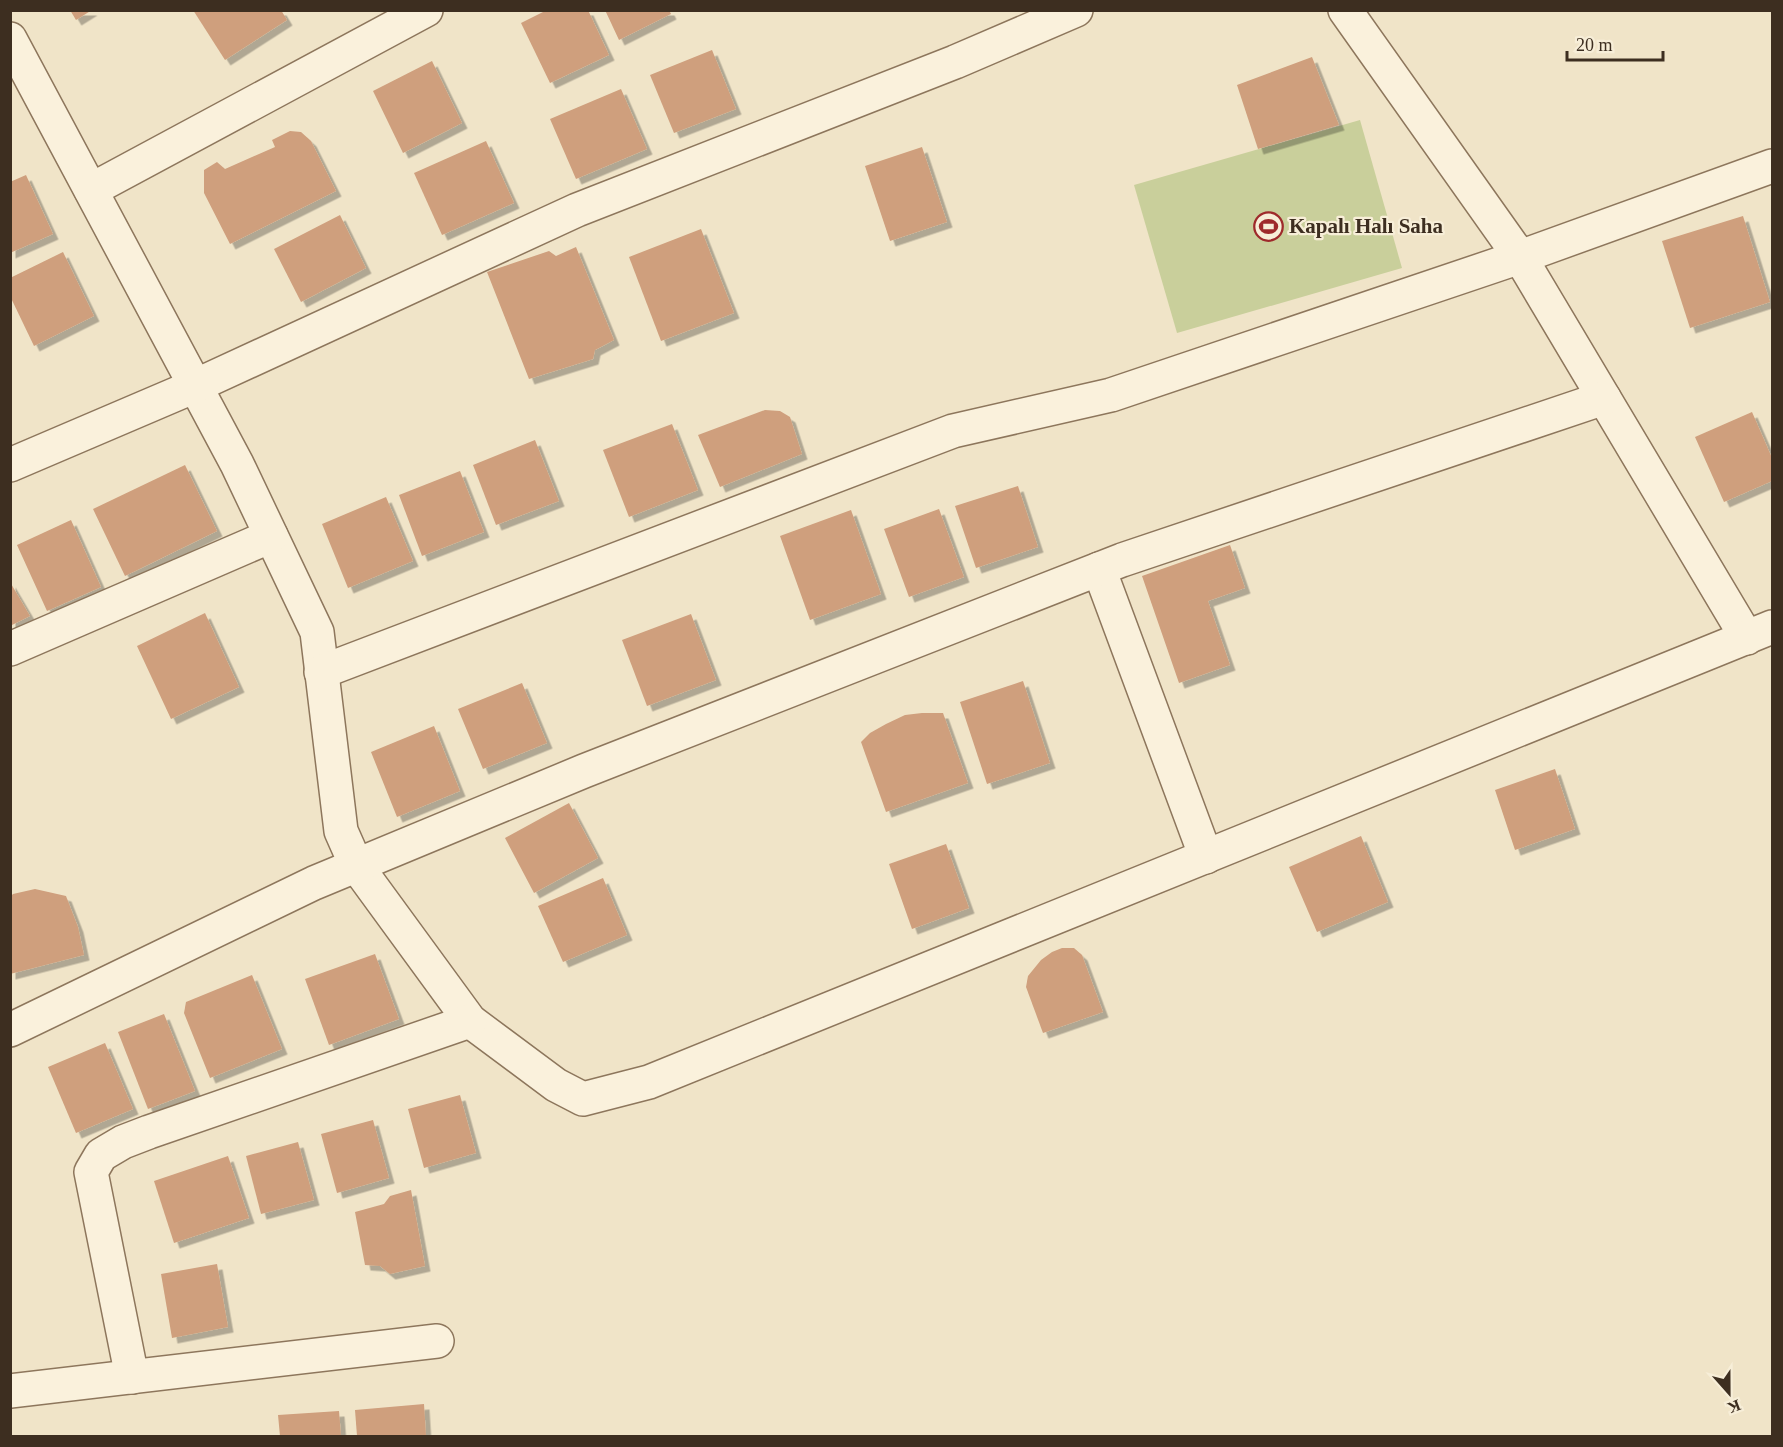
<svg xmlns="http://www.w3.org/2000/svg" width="1783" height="1447" viewBox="0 0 1783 1447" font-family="Georgia,serif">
	<defs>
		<filter id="shadow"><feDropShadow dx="5.5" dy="5.5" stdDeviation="0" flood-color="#0004"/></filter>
	</defs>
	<rect width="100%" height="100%" fill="#f0e4c8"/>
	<polygon fill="#c9cf9b" points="1360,120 1402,268 1177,333 1134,185"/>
	<g fill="#cf9f7d" filter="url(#shadow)">
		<polygon points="70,10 92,10 76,20"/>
		<polygon points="193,10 281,10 287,20 225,60"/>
		<polygon points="547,10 588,10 609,55 550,83 521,23"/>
		<polygon points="605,10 669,10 671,14 619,40"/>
		<polygon points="712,50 736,109 674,133 650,75"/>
		<polygon points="1312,57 1339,125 1258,149 1237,85"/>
		<polygon points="432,61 462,123 403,153 373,91"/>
		<polygon points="621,89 647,149 576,179 550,119"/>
		<polygon points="290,131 301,132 311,141 336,191 230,244 204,193 204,170 217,162 225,169 275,147 272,140"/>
		<polygon points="486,141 514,203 442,235 414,173"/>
		<polygon points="922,147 947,222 890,241 865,166"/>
		<polygon points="26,175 53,234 10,253 10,182"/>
		<polygon points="340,215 366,268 301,302 274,249"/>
		<polygon points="1743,216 1770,302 1690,328 1662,241"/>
		<polygon points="701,229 734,313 661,341 629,257"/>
		<polygon points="576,247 614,340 595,350 593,359 529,379 487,272 549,251 556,256"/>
		<polygon points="63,252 94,316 34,346 10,296 10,278"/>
		<polygon points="765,410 780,411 790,417 802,454 720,487 698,435"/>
		<polygon points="1752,412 1772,458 1772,481 1724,502 1695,437"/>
		<polygon points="672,424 698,490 629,517 603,450"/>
		<polygon points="535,440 559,501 496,525 473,465"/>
		<polygon points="185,465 217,531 125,576 93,509"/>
		<polygon points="460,471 484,532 422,556 399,495"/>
		<polygon points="1018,486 1038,547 976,568 955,506"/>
		<polygon points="386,497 413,561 348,588 322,524"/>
		<polygon points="939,509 964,577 909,597 884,529"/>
		<polygon points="851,510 881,594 810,620 780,536"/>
		<polygon points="71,520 101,587 47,611 17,545"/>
		<polygon points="1230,545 1245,588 1208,601 1230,665 1179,683 1142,576"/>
		<polygon points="10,582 30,616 10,626"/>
		<polygon points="205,613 239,687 171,719 137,646"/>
		<polygon points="691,614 716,680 647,706 622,640"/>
		<polygon points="1023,681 1050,763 987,784 960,702"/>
		<polygon points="522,683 547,743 483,769 458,709"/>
		<polygon points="922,713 943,713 968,783 886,812 861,742 870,733 886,724 905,715"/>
		<polygon points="434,726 460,791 397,817 371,752"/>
		<polygon points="1555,769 1575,829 1515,850 1495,790"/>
		<polygon points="569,803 598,858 534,893 505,838"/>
		<polygon points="1361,836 1388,902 1317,932 1289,867"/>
		<polygon points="946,844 969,908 912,929 889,864"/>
		<polygon points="603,878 627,935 563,962 538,906"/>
		<polygon points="35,889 66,896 78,927 84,955 10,974 10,897 13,894"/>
		<polygon points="1062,948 1074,948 1082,955 1103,1012 1043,1033 1026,987 1028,976 1041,960 1052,952"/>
		<polygon points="375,954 399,1019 329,1045 305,979"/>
		<polygon points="252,975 282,1049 210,1078 184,1013 186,1002"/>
		<polygon points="164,1014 195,1091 148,1109 118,1032"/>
		<polygon points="105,1043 133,1109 76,1133 48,1067"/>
		<polygon points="460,1095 476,1153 424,1168 408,1109"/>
		<polygon points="373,1120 389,1178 337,1193 321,1134"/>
		<polygon points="298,1142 314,1200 261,1214 246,1156"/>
		<polygon points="228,1156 249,1218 174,1243 154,1181"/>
		<polygon points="411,1190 425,1266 390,1274 380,1266 365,1265 355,1212 384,1204 390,1196"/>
		<polygon points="217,1264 228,1327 172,1338 161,1274"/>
		<polygon points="424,1404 426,1436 357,1436 355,1410"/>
		<polygon points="339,1411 341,1436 280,1436 278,1415"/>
	</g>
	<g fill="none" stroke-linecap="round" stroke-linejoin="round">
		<defs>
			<g id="minor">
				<polyline points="1345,10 1520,257 1747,638"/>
				<polyline points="10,39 237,464 317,632 341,831 356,865 470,1021 556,1085 583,1099 649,1082 1772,627"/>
				<polyline points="91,190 426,10"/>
				<polyline points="10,465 195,386 577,210 955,62 1076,10"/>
				<polyline points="1099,569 1206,857"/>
				<polyline points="10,649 271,536"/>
				<polyline points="321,672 953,431 1111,395 1520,257 1772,166"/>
				<polyline points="10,1030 314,883 584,771 1122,560 1604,398"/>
				<polyline points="132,1377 91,1172 101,1155 123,1142 149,1132 470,1021"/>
				<polyline points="10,1391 437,1341"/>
			</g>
		</defs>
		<use href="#minor" stroke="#8d765c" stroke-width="36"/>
		<use href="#minor" stroke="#faf1dc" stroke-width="33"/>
	</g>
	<defs>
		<symbol id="stadium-ring" viewBox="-11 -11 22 22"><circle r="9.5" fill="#f7eed8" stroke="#9e2a2b" stroke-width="1.5"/><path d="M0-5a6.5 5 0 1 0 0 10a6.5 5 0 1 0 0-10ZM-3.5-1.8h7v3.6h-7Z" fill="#9e2a2b"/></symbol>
	</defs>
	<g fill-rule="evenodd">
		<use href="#stadium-ring" x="1252" y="210" width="33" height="33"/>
	</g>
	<g text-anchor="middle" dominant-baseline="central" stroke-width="4.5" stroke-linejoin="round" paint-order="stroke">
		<g font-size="21" font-weight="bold" fill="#3d2e20" stroke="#f7eed8" text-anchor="start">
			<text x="1289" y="226">Kapalı Halı Saha</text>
		</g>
	</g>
	<rect width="1783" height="1447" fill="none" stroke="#3d2e20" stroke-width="24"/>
	<g transform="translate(1729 1393) rotate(159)" stroke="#f7eed8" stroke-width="4.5" paint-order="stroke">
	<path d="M0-4.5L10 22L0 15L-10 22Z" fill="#3d2e20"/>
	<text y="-9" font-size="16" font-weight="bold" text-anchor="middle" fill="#3d2e20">K</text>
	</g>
	<path d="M1567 51v9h96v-9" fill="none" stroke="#3d2e20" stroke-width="3"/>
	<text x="1576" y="51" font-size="18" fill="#3d2e20" stroke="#f7eed8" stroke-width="4.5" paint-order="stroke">20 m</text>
</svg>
